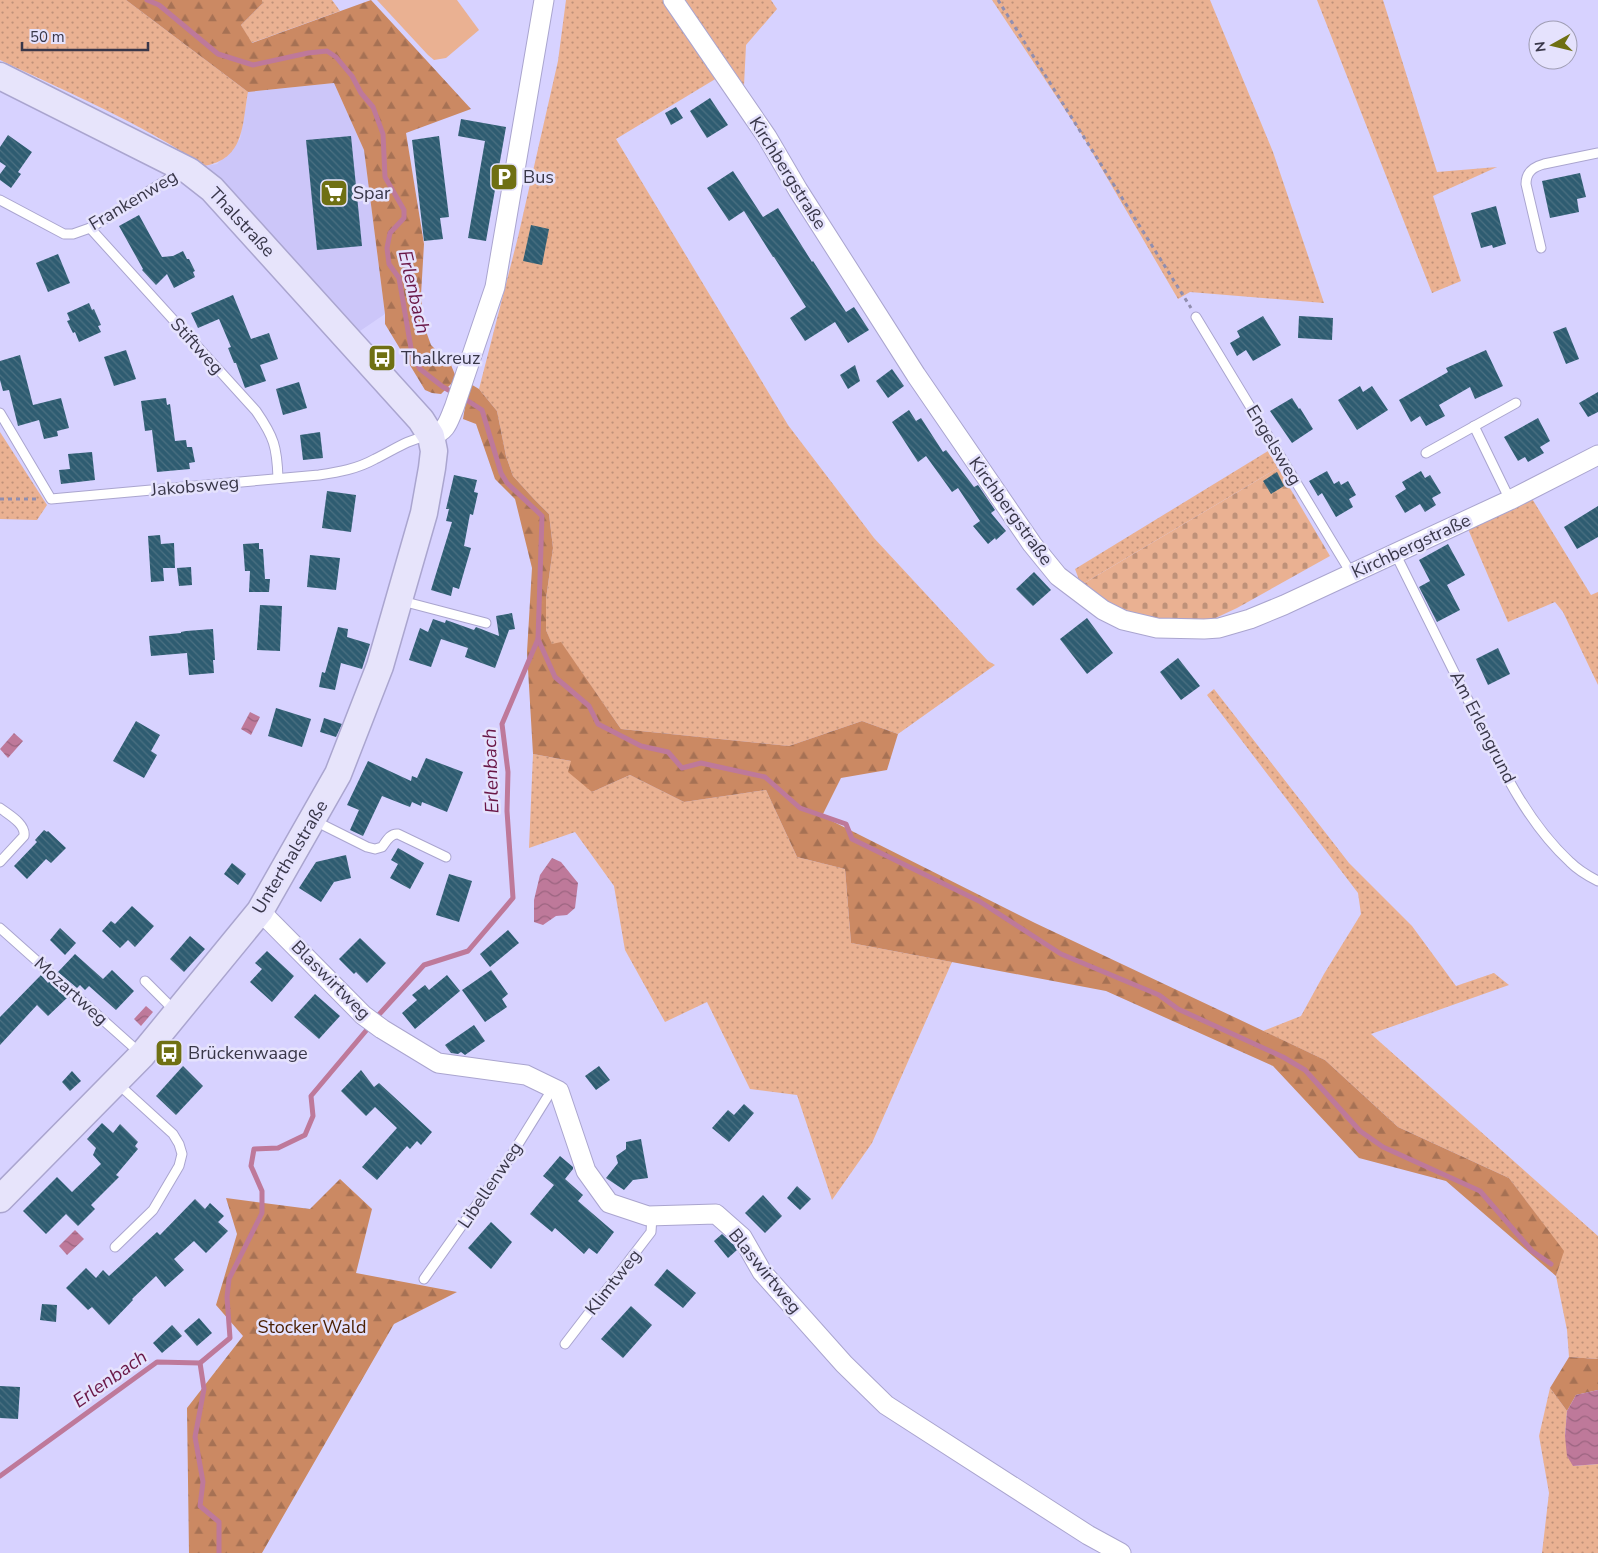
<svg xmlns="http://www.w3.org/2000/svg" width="1598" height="1553" viewBox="0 0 1598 1553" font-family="'Nunito Sans',sans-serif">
	<defs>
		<pattern id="grass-dots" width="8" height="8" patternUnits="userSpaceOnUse" patternTransform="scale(1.25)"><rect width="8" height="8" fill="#eab192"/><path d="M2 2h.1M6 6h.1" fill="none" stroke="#bf9179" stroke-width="1.8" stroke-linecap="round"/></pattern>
		<pattern id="forest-firs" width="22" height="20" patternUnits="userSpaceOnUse" patternTransform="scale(1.25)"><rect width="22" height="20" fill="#cb8963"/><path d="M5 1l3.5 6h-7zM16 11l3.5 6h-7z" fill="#a67154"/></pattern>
		<pattern id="cemetery-stones" width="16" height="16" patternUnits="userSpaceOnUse" patternTransform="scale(1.25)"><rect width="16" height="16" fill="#eab192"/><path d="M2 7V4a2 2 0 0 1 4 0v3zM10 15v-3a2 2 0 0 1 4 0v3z" fill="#bf9179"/></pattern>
		<pattern id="water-waves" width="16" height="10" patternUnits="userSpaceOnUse" patternTransform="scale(1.25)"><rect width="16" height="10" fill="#be799a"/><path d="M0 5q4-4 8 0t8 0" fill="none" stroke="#9b6480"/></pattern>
		<pattern id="building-back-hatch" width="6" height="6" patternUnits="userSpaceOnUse" patternTransform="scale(1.25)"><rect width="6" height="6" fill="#2e5c71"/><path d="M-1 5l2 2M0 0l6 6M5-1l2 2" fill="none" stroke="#4c7182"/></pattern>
	</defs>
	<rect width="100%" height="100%" fill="#d7d2ff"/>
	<polygon fill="#ccc6f9" points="334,83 364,150 385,314 360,331 227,187 204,166 217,164 240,139 248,92"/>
	<g fill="url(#grass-dots)">
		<path d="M0,0h126l122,92c-6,33 -3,67 -44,74 -63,-43 -135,-73 -204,-106z"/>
		<polygon points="262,0 332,0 340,11 251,43 241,25 262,4"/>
		<polygon points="566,0 663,0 717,78 616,139 788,425 874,538 988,661 995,665 898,734 862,721 789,746 621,729 561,643 552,645 546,630 546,599 553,548 549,514 534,499 513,476 506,456 497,411 479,389 518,237 558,61"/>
		<polygon points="684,0 771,0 777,9 746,45 744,86"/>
		<polygon points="992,0 1210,0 1273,152 1324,303 1190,292 1178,299 1082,135"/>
		<polygon points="1317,0 1383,0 1437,172 1497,167 1433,196 1461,281 1432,293"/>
		<polygon points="0,432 47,505 37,520 0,519"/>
		<polygon points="1268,451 1278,468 1081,585 1075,569"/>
		<polygon points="1531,497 1591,595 1598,592 1598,685 1563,612 1555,602 1508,622 1468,529"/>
		<polygon points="1214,689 1349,863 1412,926 1456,986 1494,973 1509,985 1371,1034 1598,1236 1598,1359 1569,1357 1567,1330 1556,1276 1563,1251 1509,1178 1398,1127 1325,1060 1263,1031 1301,1016 1324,974 1361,914 1358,893 1207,695"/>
		<polygon points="533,754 571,761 592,792 630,775 684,802 766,790 797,857 845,869 851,943 952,962 872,1143 832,1200 797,1095 750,1089 707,1002 665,1022 625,950 614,886 575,832 529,848"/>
		<polygon points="1550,1388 1567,1411 1565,1436 1573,1466 1598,1464 1598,1553 1542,1553 1549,1493 1539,1436"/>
	</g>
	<g fill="url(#forest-firs)">
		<polygon points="126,0 262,0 262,4 241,25 252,43 371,0 471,109 406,133 424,244 421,295 423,323 431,345 451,365 456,377 451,384 441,394 432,393 425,390 385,324 385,314 364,150 334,83 248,92"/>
		<polygon points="469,383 479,389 497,411 506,456 513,476 534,499 549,514 553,548 546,599 546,630 552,644 561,642 621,729 789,746 862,721 898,734 887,770 841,778 822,816 1035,923 1325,1060 1398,1127 1509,1178 1564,1251 1556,1276 1446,1181 1359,1158 1273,1066 1106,991 851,943 845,869 797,857 766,790 684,802 630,775 592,792 568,772 571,761 533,754 527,652 532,568 515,499 495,479 476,424 463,419"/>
		<polygon points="340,1179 372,1209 356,1273 457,1292 394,1324 262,1553 189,1553 187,1408 243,1336 216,1305 237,1234 226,1198 310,1209"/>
		<polygon points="1569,1357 1598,1359 1598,1390 1576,1395 1567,1411 1550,1388"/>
	</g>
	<polygon fill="url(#cemetery-stones)" points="1278,468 1330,556 1237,608 1205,623 1165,626 1116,611 1081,585"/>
	<polygon fill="#eab192" points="377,0 457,0 479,30 446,58 434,60 428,55"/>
	<g fill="url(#water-waves)">
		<polygon points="250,712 260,717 251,735 241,729"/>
		<polygon points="14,733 23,741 8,758 0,749"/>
		<polygon points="552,858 561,862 578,883 575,908 567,915 556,916 543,925 534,922 534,900 540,875"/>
		<polygon points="146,1006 153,1012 141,1026 134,1019"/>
		<polygon points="75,1230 84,1239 67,1255 59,1246"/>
		<polygon points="1598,1390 1598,1464 1573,1466 1567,1456 1565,1436 1567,1411 1576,1395"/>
	</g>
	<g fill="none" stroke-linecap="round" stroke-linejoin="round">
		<g stroke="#be799a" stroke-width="5">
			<polyline points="147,0 159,5 218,54 253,65 308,53 327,51 336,57 352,76 361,93 373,107 383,134 385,177 404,210 404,218 390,233 387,248 389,264 399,278 412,354 420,369 443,387 454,393"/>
			<polyline points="538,639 555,677 589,706 598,724 641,746 668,752 682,768 701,763 765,777 800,808 846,824 852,839 979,901 1061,954 1159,995 1178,1009 1283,1057 1305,1070 1360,1131 1383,1147 1480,1191 1532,1251 1551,1264"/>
			<polyline points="375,1019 424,965 468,951 513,898 507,811 508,772 502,724 538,639 542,516 507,483 501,473 482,410 462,397"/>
			<polyline points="200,1363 204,1389 195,1437 203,1482 200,1506 219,1522 219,1553"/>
			<polyline points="0,1476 157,1362 200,1363 230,1338 227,1297 229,1279 262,1213 262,1191 251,1166 254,1149 278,1148 305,1135 313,1116 311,1096 370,1026"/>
		</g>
	</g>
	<g fill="url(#building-back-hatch)">
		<polygon points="710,98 728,125 707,138 690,111"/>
		<polygon points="676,107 683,118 671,125 665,113"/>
		<polygon points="461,119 506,127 486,241 468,238 485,141 458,136"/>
		<polygon points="8,135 32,152 18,172 21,174 11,188 0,180 0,174 6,166 0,162 0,147"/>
		<polygon points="351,136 362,246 317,250 306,140"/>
		<polygon points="439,136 449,217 440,218 443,239 424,241 412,140"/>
		<polygon points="733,171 763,217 778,208 812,262 813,261 846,312 854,307 869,330 848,343 835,322 805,341 790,318 806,307 774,257 773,257 744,211 729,221 707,188"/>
		<polygon points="1580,173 1586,197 1577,199 1579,212 1550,218 1542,181"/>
		<polygon points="1496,206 1506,244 1493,248 1492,245 1481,248 1471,213"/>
		<polygon points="139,215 162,257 173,256 183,251 187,259 189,259 195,271 193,272 195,277 174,288 167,274 156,285 142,270 143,269 119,226"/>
		<polygon points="531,225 549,229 542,265 523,261"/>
		<polygon points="58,254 70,283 48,292 36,263"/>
		<polygon points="233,295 251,339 269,333 278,359 260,365 266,381 245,388 236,363 234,363 228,348 231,347 219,319 198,328 191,313"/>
		<polygon points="89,303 92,310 94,309 101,325 98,326 101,332 79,342 75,332 73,333 67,321 70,320 67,313"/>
		<polygon points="1263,316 1281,345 1253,361 1246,350 1237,356 1230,343 1240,337 1237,331"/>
		<polygon points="1299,316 1333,318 1332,340 1298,338"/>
		<polygon points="1566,327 1579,359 1566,364 1553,332"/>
		<polygon points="126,350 136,379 114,386 104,357"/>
		<polygon points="1486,350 1503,386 1475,399 1470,387 1439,405 1445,416 1426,426 1420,416 1411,422 1399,400 1448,372 1446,368"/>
		<polygon points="20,355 33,405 61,398 69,428 57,431 58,436 44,439 39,420 18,426 9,390 3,391 0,380 0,361"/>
		<polygon points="855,365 860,381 848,389 840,375"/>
		<polygon points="892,369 904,386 888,398 876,381"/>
		<polygon points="299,382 307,408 283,415 276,389"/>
		<polygon points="1360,386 1363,392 1372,386 1388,410 1357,430 1338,400"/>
		<polygon points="1598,392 1598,412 1588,417 1579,403"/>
		<polygon points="166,398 167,405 170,404 175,441 186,440 187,447 192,447 195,462 189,463 190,469 157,472 152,430 145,431 141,401"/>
		<polygon points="1292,398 1299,409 1300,408 1313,429 1292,443 1270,411"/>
		<polygon points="909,410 916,421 921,418 943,452 946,450 974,487 978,485 991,504 995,510 991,513 1006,531 996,540 995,538 988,544 973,526 980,521 958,488 952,492 926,456 918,462 892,422"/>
		<polygon points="1538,418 1550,441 1540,447 1544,453 1528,462 1525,457 1518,461 1504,437"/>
		<polygon points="320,432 323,458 303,460 300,435"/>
		<polygon points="92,452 95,480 61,484 59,470 70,469 68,454"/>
		<polygon points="1327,471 1334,484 1339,481 1341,485 1348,481 1356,495 1349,499 1353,507 1336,517 1322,493 1318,496 1309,481"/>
		<polygon points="1421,471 1425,478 1430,475 1441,493 1432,498 1436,505 1425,512 1420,504 1405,513 1395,496 1406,489 1402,482"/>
		<polygon points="1277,472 1284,486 1271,494 1263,481"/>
		<polygon points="454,475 477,480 474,492 478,493 473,515 470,514 464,546 471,548 459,589 453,587 451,596 431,590 452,522 446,521 449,509 446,509"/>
		<polygon points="327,491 356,495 351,532 322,528"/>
		<polygon points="1598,506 1598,537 1577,549 1564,527"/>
		<polygon points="160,535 161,544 174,543 175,568 163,568 164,581 151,582 148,536"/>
		<polygon points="259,543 259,549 263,549 265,579 270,579 269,592 249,592 250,571 245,571 243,544"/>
		<polygon points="1448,544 1465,575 1447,585 1460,610 1437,622 1419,587 1430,581 1419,560"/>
		<polygon points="310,555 340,558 336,590 307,587"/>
		<polygon points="191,567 192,585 179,586 177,568"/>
		<polygon points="1034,572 1051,590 1033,606 1016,589"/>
		<polygon points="260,605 282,606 280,651 257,650"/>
		<polygon points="512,613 515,629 509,630 495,668 465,657 468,648 441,639 431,667 409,660 420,628 428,632 433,619 445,623 446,620 474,630 476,627 499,636 496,616"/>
		<polygon points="1087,618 1113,653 1087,674 1060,639"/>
		<polygon points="338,627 348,629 347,637 370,644 362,669 341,663 335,690 319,687 322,672 325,673"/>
		<polygon points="213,629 215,660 213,660 214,673 189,675 187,653 151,656 149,636 181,633 181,632 186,631"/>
		<polygon points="1498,648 1510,674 1488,685 1476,659"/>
		<polygon points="1178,658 1200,686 1181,700 1160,672"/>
		<polygon points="276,708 311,719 302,747 268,736"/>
		<polygon points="324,718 342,724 336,737 320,732"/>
		<polygon points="136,721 160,735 151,751 157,755 144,778 113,761"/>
		<polygon points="426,758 463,772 447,812 422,802 421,806 412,802 410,807 382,796 363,836 350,830 359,810 347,805 368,761 411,781 412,776 417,778"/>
		<polygon points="44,830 47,832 48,831 66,848 51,863 46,859 27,879 14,866 37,842 35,840"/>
		<polygon points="398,848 424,863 410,889 390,878 398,864 391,860"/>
		<polygon points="346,855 351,878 334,882 321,902 299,888 316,862"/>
		<polygon points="232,863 246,874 238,885 224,874"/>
		<polygon points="449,874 472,881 459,922 436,915"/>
		<polygon points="132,906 154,926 135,947 128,940 120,948 102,931 111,921 115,924"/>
		<polygon points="60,928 76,943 65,955 50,940"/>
		<polygon points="508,930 519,943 490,967 480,954"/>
		<polygon points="190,936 205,949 184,972 170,959"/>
		<polygon points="360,938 386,963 367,983 356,972 354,974 339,959"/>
		<polygon points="267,951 294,976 272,1002 250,982 262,969 255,963"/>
		<polygon points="75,954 103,979 112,970 134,991 116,1010 89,986 85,990 80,985 77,988 58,972"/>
		<polygon points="491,970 508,994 502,999 507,1007 485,1022 462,990"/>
		<polygon points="41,975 48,983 50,981 68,997 48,1016 37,1005 0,1045 0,1017"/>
		<polygon points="447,975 460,991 415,1029 402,1013 417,1000 412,995 425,985 429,990"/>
		<polygon points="315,994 340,1016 319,1039 294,1017"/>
		<polygon points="474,1025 485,1041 465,1055 461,1052 458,1054 451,1053 445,1045"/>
		<polygon points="183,1066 203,1086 176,1115 156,1096"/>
		<polygon points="599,1066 610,1080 596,1090 585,1076"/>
		<polygon points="361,1070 374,1087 379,1083 432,1132 421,1145 417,1141 410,1149 407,1146 377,1180 362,1167 397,1128 375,1107 366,1116 341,1091"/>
		<polygon points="72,1071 81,1081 70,1091 62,1082"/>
		<polygon points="744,1104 754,1113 729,1142 712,1128 728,1110 734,1115"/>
		<polygon points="102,1123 113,1133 120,1124 138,1142 135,1146 138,1149 116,1175 119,1177 91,1205 95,1209 78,1226 66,1214 46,1234 23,1211 57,1177 72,1192 101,1164 93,1155 96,1148 87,1139"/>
		<polygon points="641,1139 648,1178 633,1180 624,1190 606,1178 618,1163 616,1156 626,1149 626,1142"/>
		<polygon points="560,1156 573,1167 573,1169 565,1179 583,1195 578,1201 614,1232 597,1254 589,1248 584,1254 555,1228 552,1232 530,1214 554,1185 543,1176"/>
		<polygon points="797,1186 811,1199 800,1210 787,1198"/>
		<polygon points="763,1195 782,1216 765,1233 745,1213"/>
		<polygon points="195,1199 205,1209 210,1203 224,1216 218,1222 228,1231 206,1253 194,1241 174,1259 184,1270 165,1287 156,1276 132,1299 133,1300 109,1325 92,1307 88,1310 66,1288 86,1268 96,1278 103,1270 109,1276 157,1232 160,1235"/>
		<polygon points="491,1222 512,1242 491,1269 468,1248"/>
		<polygon points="722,1234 733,1244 737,1250 728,1258 714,1241"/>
		<polygon points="667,1269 696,1293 683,1308 654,1285"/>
		<polygon points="42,1304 57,1305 56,1322 40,1320"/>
		<polygon points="631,1306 652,1325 623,1358 601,1339"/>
		<polygon points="199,1318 212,1333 197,1346 184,1331"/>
		<polygon points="172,1325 182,1336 162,1353 153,1343"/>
		<polygon points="0,1386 20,1387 18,1419 0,1418"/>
	</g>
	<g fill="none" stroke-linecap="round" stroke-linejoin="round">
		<defs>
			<g id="lane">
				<polyline points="0,200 64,234 73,234 90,228 181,171"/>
				<path d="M90,228l166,183c18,26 21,36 22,67"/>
				<path d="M1541,248l-15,-64c0,-12 7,-17 18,-20l54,-11"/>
				<polyline points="1196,317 1351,573"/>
				<path d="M0,413l51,86 268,-24c20,-3 38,-6 56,-16 19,-9 31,-19 53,-23"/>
				<polyline points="1474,426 1510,500"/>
				<polyline points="1426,453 1516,403"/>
				<path d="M1395,553c23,46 46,92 69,139 30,59 57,125 106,170 8,8 18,14 28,19"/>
				<polyline points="402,601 486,623"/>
				<path d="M0,808c9,7 26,16 24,28l-24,26"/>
				<path d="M315,821l52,26 8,2 7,-2c4,-5 8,-14 16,-13l48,23"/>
				<polyline points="0,928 140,1053"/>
				<polyline points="145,981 175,1011"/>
				<polyline points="115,1247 153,1210 179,1166 182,1154 179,1144 173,1134 117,1083"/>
				<polyline points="424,1279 509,1159 553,1088"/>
				<polyline points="565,1344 651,1232 652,1216"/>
			</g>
			<g id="street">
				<polyline points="673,0 767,137 798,190 916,375 1032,544 1058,576 1103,610 1123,620 1157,628 1204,629 1219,628 1250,619 1284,605 1510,500 1598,455"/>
				<path d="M431,436c16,-5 17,-14 23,-28l41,-121 49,-287"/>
				<polyline points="260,911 363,1015 382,1029 438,1063 526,1075 559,1091 586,1171 609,1203 648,1216 716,1214 742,1237 762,1272 844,1364 886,1405 1088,1535 1121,1553"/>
			</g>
			<polyline id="secondary" points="0,76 189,171 212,189 421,420 431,436 434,451 432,468 424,513 380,666 338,774 260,911 142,1055 0,1199"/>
		</defs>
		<use href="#lane" stroke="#aaa5cf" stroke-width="11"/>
		<use href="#street" stroke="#aaa5cf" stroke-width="21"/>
		<use href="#secondary" stroke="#aaa5cf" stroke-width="29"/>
		<g stroke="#918eaf" stroke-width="3" stroke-dasharray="4 4" stroke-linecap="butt">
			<polyline points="998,0 1191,308"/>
			<polyline points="0,499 37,499"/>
		</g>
		<use href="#lane" stroke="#fff" stroke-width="9"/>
		<use href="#street" stroke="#fff" stroke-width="19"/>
		<use href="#secondary" stroke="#e7e4fb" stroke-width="26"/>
	</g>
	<defs>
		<symbol id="parking-square" viewBox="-11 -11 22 22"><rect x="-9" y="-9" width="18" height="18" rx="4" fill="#6f7013" stroke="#e5e2fd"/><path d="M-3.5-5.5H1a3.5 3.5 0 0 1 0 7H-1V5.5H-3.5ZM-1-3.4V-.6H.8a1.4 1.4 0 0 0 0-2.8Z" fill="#fff"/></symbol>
		<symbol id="supermarket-square" viewBox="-11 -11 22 22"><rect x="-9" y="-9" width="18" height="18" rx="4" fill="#6f7013" stroke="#e5e2fd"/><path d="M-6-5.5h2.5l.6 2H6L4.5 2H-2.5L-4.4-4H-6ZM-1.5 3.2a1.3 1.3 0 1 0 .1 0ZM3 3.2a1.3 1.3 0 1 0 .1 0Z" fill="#fff"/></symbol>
		<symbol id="bus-square" viewBox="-11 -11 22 22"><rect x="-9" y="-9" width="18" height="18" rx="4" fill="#6f7013" stroke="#e5e2fd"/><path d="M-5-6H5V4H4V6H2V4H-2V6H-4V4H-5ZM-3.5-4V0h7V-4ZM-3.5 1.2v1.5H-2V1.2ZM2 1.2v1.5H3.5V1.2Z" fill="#fff"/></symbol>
	</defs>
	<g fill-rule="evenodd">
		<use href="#parking-square" x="488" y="161" width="32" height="32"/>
		<use href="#supermarket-square" x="318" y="177" width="32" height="32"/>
		<use href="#bus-square" x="366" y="342" width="32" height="32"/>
		<use href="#bus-square" x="153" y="1037" width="32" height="32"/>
	</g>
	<g text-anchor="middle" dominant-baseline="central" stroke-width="5" stroke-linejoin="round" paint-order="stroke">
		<g font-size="18" fill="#393749" stroke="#e5e2fd">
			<text transform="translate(788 173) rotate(58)">Kirchbergstraße</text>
			<text transform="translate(133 200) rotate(-31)">Frankenweg</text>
			<text transform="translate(242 222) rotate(47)">Thalstraße</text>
			<text transform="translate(197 346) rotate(48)">Stiftweg</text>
			<text transform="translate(1274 445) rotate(59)">Engelsweg</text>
			<text transform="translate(195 486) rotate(-5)">Jakobsweg</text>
			<text transform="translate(1011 511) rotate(54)">Kirchbergstraße</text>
			<text transform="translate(1411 546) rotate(-25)">Kirchbergstraße</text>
			<text transform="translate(1483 727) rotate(63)">Am Erlengrund</text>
			<text transform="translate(290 857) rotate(-59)">Unterthalstraße</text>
			<text transform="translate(331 980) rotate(45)">Blaswirtweg</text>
			<text transform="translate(71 991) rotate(42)">Mozartweg</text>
			<text transform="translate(490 1185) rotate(-56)">Libellenweg</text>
			<text transform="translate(765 1271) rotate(51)">Blaswirtweg</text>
			<text transform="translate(613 1282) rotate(-52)">Klimtweg</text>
		</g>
		<g font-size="18" fill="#393749" stroke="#e5e2fd" text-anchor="start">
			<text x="523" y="177">Bus</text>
			<text x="353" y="193">Spar</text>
			<text x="401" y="358">Thalkreuz</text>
			<text x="188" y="1053">Brückenwaage</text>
		</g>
		<g font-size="18" fill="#4a1f02" stroke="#e5e2fd">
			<text x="312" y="1327">Stocker Wald</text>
		</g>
		<g font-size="19" font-style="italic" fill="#6a1747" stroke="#e5e2fd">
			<text transform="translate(414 292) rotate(77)">Erlenbach</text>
			<text transform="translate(491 771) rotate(-92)">Erlenbach</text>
			<text transform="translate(110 1379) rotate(-35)">Erlenbach</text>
		</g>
	</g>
	<g transform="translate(1553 45) rotate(262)"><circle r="24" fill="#e5e2fd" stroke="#a09eb5"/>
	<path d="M0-4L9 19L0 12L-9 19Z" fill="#6f7013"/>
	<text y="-8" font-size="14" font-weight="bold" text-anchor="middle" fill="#393749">N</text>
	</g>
	<path d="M22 42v8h126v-8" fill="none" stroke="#393749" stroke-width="2.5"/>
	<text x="30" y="42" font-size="15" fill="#393749" stroke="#e5e2fd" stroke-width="4" paint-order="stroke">50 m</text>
</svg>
